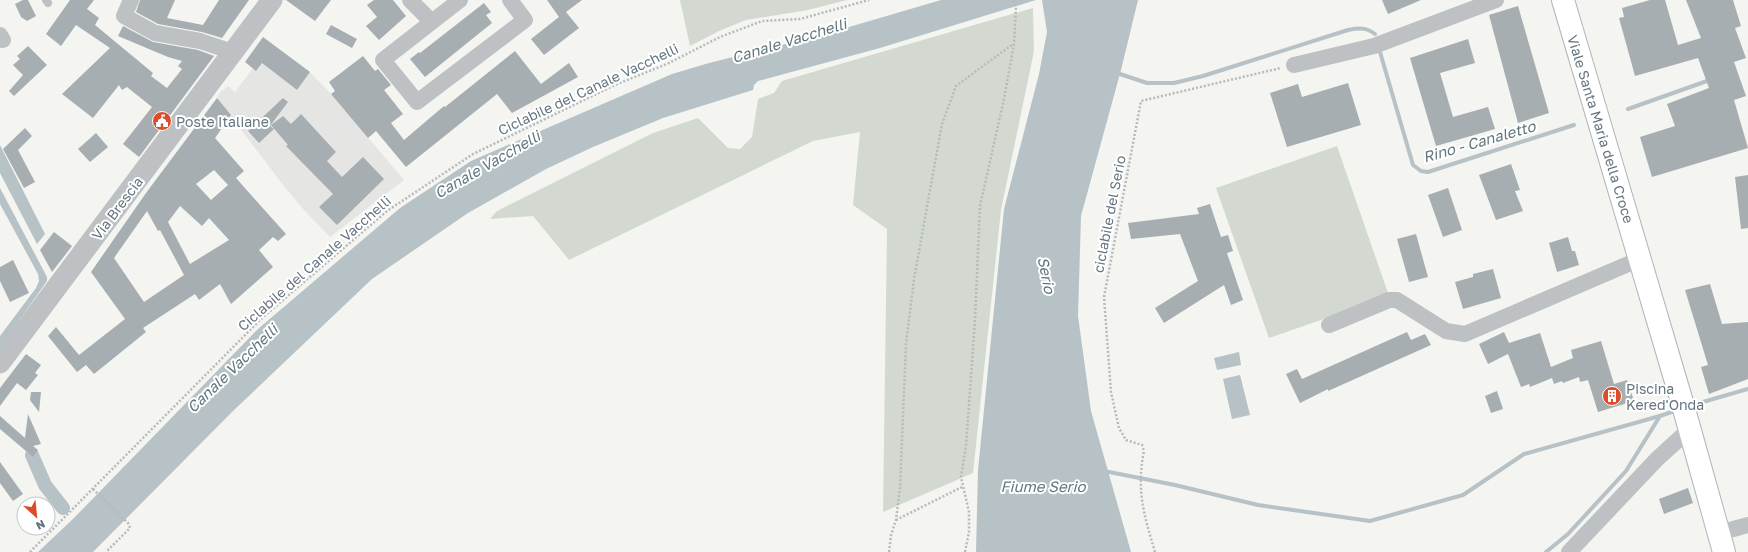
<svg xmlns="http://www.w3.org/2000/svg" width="1748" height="552" viewBox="0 0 1748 552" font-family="'Golos Text',sans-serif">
	<rect width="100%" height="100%" fill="#f4f4f0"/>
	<polygon fill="#e5e6e4" points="262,63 297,90 310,72 331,94 404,180 330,237 304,210 280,181 217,98 220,92 228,86 235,92 253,68 256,70"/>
	<g fill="#d3d9d0">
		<polygon points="680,0 847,0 808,10 746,20 719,31 690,46"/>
		<polygon points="1033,8 1034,51 1001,210 973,473 883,512 887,229 853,205 860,132 813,141 569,260 533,216 490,219 497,211 653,133 698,118 728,148 740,149 752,137 758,99 774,93 782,81"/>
		<polygon points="1337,146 1389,296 1269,338 1216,188"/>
	</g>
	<g fill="#b6c2c6">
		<polygon points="941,0 1036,0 880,48 758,81 754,85 753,90 663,118 593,147 546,169 468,213 372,279 233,411 93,552 38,552 74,518 258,329 400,208 471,161 672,74 709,63 822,35"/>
		<polygon points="1042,0 1138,0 1121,70 1081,216 1078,316 1091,411 1131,552 976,552 978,470 1004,209 1039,74 1047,32"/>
		<polygon points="0,145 45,234 37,244 0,173"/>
		<polygon points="0,188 47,277 47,281 0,347 0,336 36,288 39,281 38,274 0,204"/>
		<polygon points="1239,352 1241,365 1217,370 1214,358"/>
		<polygon points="1240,375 1250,415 1232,419 1223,379"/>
	</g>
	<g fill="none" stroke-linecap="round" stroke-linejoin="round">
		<g stroke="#b6c2c6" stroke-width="4">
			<polyline points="1380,52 1413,165 1421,171 1428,172 1574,125"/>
			<path d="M1120,74l27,9h27l29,-7 145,-46c11,-2 18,-3 27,4"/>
			<polyline points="1628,109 1707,81"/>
			<polyline points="1689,406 1748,389"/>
			<polyline points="1104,471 1175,485 1258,505 1370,521 1463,495 1524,454 1660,416"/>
			<polyline points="1546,552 1568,534 1626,471 1660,416 1677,410"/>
		</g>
		<polyline stroke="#b6c2c6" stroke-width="14" points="32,455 45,485 63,508"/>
	</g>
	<g fill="#a6aeb2" fill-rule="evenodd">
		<polygon points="23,0 28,0 36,16 27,21 21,17 15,4"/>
		<polygon points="70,0 94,0 87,9 99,18 95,25 153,73 151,76 167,88 182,69 178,66 182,61 168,57 118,36 123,26 153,42 198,50 214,56 139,157 123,144 152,107 127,87 122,90 119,85 93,118 62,94 110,48 76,25 61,46 46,34"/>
		<polygon points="140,0 175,0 167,18 203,25 219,0 249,0 222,38 202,32 158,24 136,12"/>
		<polygon points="286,0 331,0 315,21"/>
		<polygon points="374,0 393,0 406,16 379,40 366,26 377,17 367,5"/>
		<polygon points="547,0 582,0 566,12 579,28 544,55 531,39 559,17"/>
		<polygon points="1382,0 1421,0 1388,14"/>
		<polygon points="1650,0 1665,0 1678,45 1701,38 1686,0 1733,0 1741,26 1735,28 1746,58 1734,62 1746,96 1734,100 1748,148 1652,177 1640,137 1675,126 1667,104 1709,88 1698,58 1635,76 1619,18 1624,17 1622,8"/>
		<polygon points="484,3 491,12 486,15 492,23 425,77 410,59 419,52 420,53"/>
		<polygon points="1518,6 1549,113 1518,123 1489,15"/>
		<polygon points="331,25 357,39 352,48 326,34"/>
		<polygon points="263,37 310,72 297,90 262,63 256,71 245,62"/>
		<polygon points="1468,39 1475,63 1440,73 1453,117 1488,107 1495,129 1436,146 1410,58"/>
		<polygon points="28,46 47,65 14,96 9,91 23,75 13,65 20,59 17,56"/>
		<polygon points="515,51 541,84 569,63 578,77 512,113 497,94 406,167 376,131 368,138 331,94 335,91 329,82 363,56 375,71 378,69 391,85 384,90 403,114 391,123 404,140 444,106 445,107"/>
		<polygon points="1348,83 1361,125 1287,147 1270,93 1298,84 1302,97"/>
		<path d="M217,98l14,17 -16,23 29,33 -8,7 50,56 -8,7 -5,-4 -14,13 14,17 -42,37 -11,-20 -21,16 -4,-6 -52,34 3,4 -52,42 -8,-9 -9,7 -29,-36 8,-9 23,28 46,-36 -34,-47 55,-79zM214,170l14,15 -17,15 -15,-16zM180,206l22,20 7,-8 20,22 -39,24 -22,-42zM147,211l11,20 2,-1 24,45 -40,27 -30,-44z"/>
		<polygon points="283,98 288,102 270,126 274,129 259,143 248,131"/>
		<polygon points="301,114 336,152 327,161 342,177 363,157 384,179 337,225 319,207 333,194 286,146 288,145 271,125 283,116 291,124"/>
		<polygon points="25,128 32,136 18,150 35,182 24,188 3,149"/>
		<polygon points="96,133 108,147 90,162 78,149"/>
		<polygon points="1511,164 1520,190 1515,191 1523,211 1496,220 1479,175"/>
		<polygon points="1748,175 1748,228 1741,229 1735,177"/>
		<polygon points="1448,188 1462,230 1443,237 1428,195"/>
		<polygon points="1210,204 1221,237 1228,235 1233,251 1227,253 1243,300 1231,305 1224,285 1164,323 1155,308 1198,281 1180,234 1131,239 1128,223 1199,214 1197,208"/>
		<polygon points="54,232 72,246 52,272 40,250"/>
		<polygon points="1416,234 1428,277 1409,282 1397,239"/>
		<polygon points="1568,237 1572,251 1575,251 1579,265 1557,272 1549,243"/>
		<polygon points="13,260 29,293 10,302 0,281 0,267"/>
		<polygon points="1493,269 1501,298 1463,309 1455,282 1473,277 1473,274"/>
		<polygon points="1710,284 1722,324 1748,322 1748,379 1709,394 1701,367 1708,365 1685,290"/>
		<polygon points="1407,332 1411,340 1425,334 1431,345 1328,391 1328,389 1300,403 1286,374 1297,369 1302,379"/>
		<polygon points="1504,332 1509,343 1540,333 1551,367 1573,358 1571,350 1601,341 1614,384 1627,380 1634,401 1598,412 1588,380 1580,382 1579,377 1563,383 1562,381 1554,384 1552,378 1530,387 1529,384 1521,387 1508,354 1488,364 1479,344"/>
		<polygon points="26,354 41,365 35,373 38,375 26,390 17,383 0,406 0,388"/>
		<polygon points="1497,391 1503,409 1491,413 1485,396"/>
		<polygon points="31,392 41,392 39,412 30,400"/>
		<polygon points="28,414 41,444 33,446 38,450 33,457 0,429 0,416 25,438"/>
		<polygon points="0,462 23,494 13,501 0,483"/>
		<polygon points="1688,488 1693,503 1664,514 1659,499"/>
	</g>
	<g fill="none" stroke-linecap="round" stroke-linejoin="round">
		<defs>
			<polyline id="secondary" points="1563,0 1682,402 1724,552"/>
		</defs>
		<use href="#secondary" stroke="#afb5b9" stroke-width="24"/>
		<g stroke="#b7babc" stroke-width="2.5" stroke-dasharray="2 2" stroke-linecap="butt">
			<polyline points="93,489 128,523 130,528 106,552"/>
			<polyline points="896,520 962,487"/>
			<polyline points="30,552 262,318 387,211 473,154 615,85 669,63 720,37 762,21 800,19 869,0"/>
			<polyline points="889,552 891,535 896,520 900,488 906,344 914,279 942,124 956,86 1013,44"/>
			<polyline points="965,552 969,532 969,512 961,477 966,446 975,320 980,206 1004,99 1014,44 1016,6 1013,0"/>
			<path d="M1155,552c-11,-37 -19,-62 -11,-101l-2,-6 -16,-5 -7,-12 -8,-36 -7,-95 37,-196 140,-33"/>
		</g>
		<polyline stroke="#bdc1c4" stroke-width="8" points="46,0 48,3"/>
		<g stroke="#bdc1c4" stroke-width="16">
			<polyline points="131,0 124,16 155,33 200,41 233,52"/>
			<polyline points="410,0 431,21"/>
			<polyline points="460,0 383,60 417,102 525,20 510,0"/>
			<polyline points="0,35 3,40"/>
			<polyline points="1294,65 1374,46 1496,0"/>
			<polyline points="1329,325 1389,300 1397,300 1446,331 1465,334 1640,259"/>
			<polyline points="1719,533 1748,525"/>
			<polyline points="1569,552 1657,459 1690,429"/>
		</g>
		<polyline stroke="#bdc1c4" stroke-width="21" points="0,363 272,0"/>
		<use href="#secondary" stroke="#fff" stroke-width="22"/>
	</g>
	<defs>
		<symbol id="civic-disc" viewBox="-11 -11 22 22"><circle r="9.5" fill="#da4c2a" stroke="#fff"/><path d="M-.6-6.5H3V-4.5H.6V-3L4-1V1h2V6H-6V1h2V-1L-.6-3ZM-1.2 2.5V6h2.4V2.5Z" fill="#fff"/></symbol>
		<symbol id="building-disc" viewBox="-11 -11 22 22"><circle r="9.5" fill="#da4c2a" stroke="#fff"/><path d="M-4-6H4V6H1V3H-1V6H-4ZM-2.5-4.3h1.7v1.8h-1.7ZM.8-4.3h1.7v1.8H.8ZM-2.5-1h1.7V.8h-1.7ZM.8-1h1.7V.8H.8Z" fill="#fff"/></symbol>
	</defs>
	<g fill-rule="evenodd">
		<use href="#civic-disc" x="151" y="110" width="22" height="22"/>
		<use href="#building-disc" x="1601" y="385" width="22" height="22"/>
	</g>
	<g text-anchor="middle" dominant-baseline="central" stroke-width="4" stroke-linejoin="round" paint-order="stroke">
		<g font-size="14" fill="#647580" stroke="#fff">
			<text transform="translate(588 89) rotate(-25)">Ciclabile del Canale Vacchelli</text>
			<text transform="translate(1601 129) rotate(73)">Viale Santa Maria della Croce</text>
			<text transform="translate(117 208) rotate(-53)">Via Brescia</text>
			<text transform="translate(1109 214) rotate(-79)">ciclabile del Serio</text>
			<text transform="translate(314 263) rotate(-41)">Ciclabile del Canale Vacchelli</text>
		</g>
		<g font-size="14" fill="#647580" stroke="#fff" text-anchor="start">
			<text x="176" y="121">Poste Italiane</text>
			<text x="1626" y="388">Piscina<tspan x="1626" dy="16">Kered'Onda</tspan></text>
		</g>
		<g font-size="15" font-style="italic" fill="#60777e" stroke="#fff">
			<text transform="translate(789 40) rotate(-17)">Canale Vacchelli</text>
			<text transform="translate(1479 141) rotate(-16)">Rino - Canaletto</text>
			<text transform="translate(487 164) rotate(-30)">Canale Vacchelli</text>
			<text transform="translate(1047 275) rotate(79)">Serio</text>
			<text transform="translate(232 368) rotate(-44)">Canale Vacchelli</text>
			<text x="1043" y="486">Fiume Serio</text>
		</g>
	</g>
	<g transform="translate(36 516) rotate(153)"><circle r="19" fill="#ffffff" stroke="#c1c8cc"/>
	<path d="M0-3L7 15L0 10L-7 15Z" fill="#da4c2a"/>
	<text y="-6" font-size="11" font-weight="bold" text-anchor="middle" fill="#647580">N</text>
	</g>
</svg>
